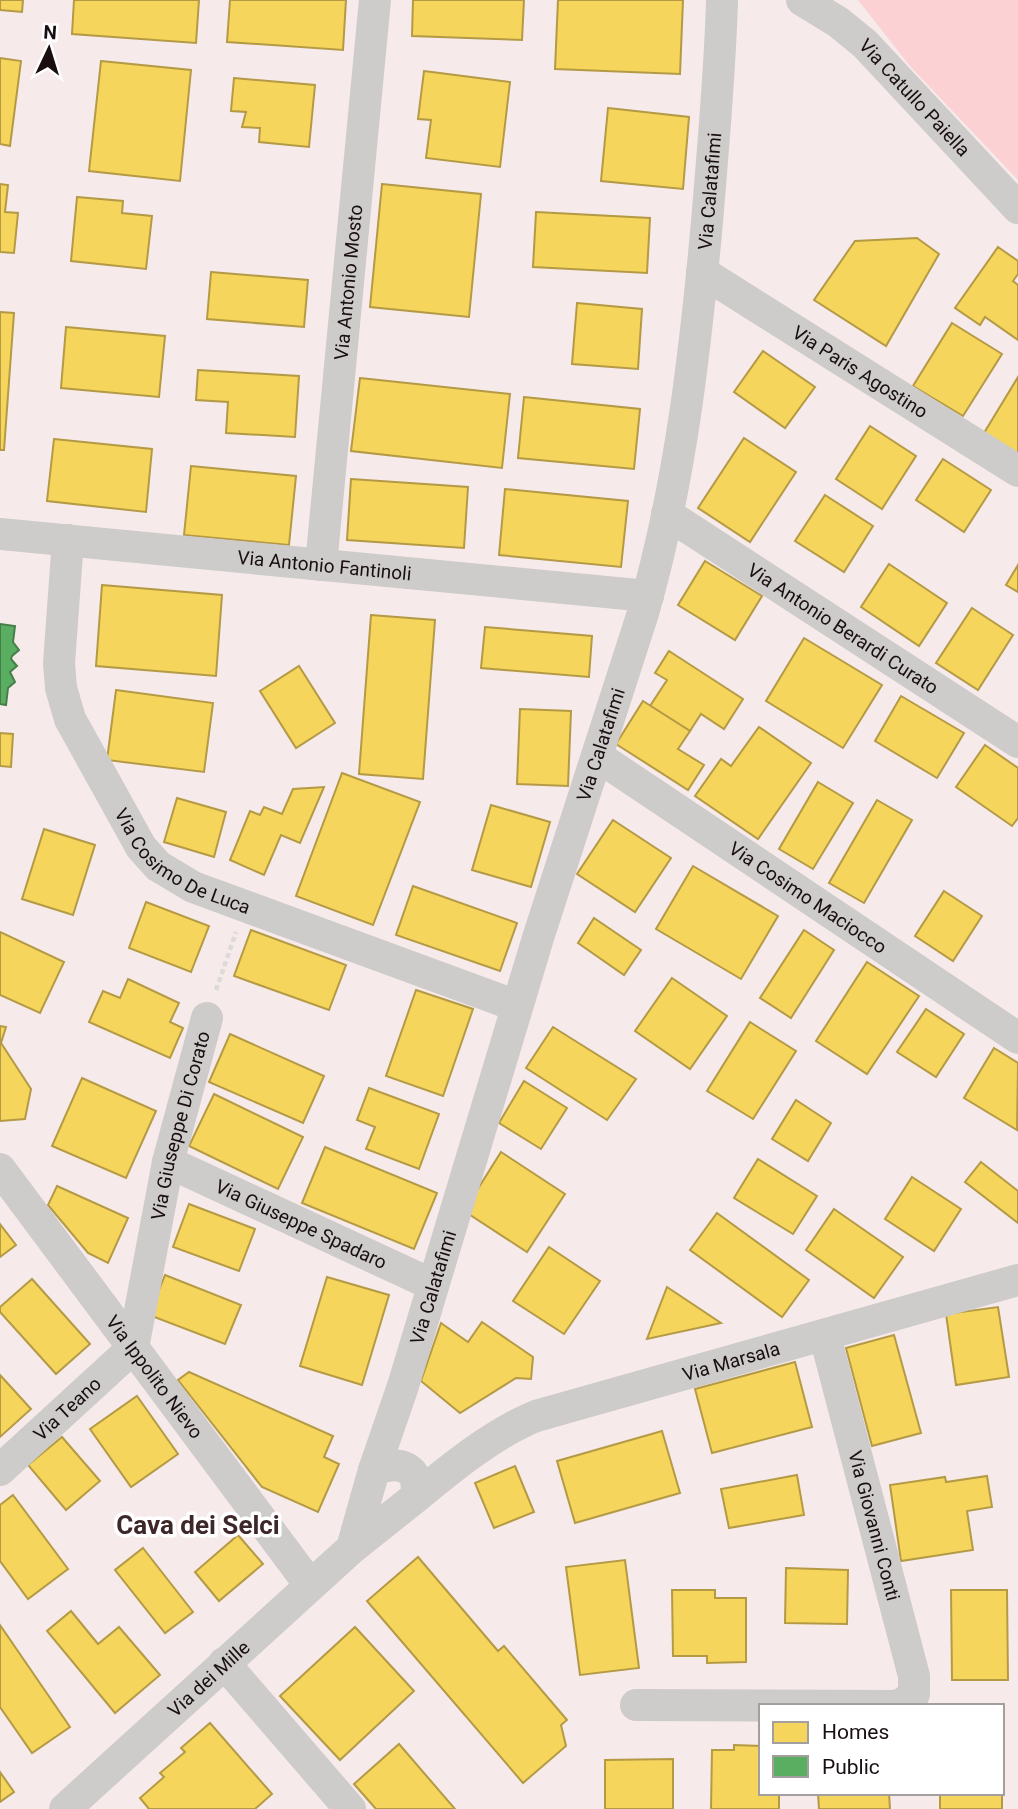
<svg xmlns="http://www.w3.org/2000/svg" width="1018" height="1809" viewBox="0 0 1018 1809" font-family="Roboto,sans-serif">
	<rect width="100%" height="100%" fill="#f7eaea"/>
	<polygon fill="#fbd1d3" points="858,0 1018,0 1018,180 910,66"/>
	<g fill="#f6d55c" stroke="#b49a45" stroke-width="2">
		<polygon points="0,0 23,0 22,12 0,10"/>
		<polygon points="74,0 199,0 196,43 72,34"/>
		<polygon points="230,0 346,0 343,50 227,42"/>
		<polygon points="413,0 524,0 522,40 412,36"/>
		<polygon points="558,0 683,0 680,74 555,69"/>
		<polygon points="0,58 21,61 10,146 0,144"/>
		<polygon points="101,61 191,70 180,181 89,171"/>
		<polygon points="424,71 510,82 500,167 426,158 431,120 418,119"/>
		<polygon points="234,78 315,85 309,147 259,142 260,128 242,127 246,112 231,111"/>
		<polygon points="608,108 689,117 683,189 601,181"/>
		<polygon points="0,184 8,185 5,212 18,213 14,253 0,252"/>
		<polygon points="382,184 481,194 469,317 370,307"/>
		<polygon points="77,197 123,201 122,213 152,216 146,269 71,261"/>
		<polygon points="536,212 650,218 647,273 533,267"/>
		<polygon points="917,238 939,254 886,346 814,300 855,241"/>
		<polygon points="998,247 1018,261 1018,274 1013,281 1018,285 1018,340 985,317 980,325 955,308"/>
		<polygon points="211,272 308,280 304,327 207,319"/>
		<polygon points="577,303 642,309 638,369 572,364"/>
		<polygon points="0,312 14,313 4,450 0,450"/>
		<polygon points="952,323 1002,354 963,416 913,386"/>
		<polygon points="66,327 165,336 159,397 61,388"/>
		<polygon points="763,351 815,387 785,428 734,392"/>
		<polygon points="198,370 299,376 295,437 226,433 228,402 196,400"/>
		<polygon points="1018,377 1018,454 984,433"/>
		<polygon points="360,378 510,394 502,468 351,451"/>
		<polygon points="524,397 640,409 634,469 518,458"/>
		<polygon points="870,426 916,456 882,509 836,479"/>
		<polygon points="744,438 796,472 750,542 698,508"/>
		<polygon points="54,439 152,449 146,512 47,501"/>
		<polygon points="943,459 991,490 964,532 916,500"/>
		<polygon points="191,466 296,476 289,545 184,535"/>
		<polygon points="351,479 468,487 464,548 347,540"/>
		<polygon points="505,489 628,501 621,567 499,555"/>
		<polygon points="825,495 873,526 844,572 795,541"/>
		<polygon points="705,561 762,596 735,640 678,605"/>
		<polygon points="889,564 947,603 919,646 861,607"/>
		<polygon points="1018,565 1018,592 1006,585"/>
		<polygon points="102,585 222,595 216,676 96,666"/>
		<polygon points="972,608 1013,635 978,690 936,663"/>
		<polygon points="371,615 435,620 423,779 359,774"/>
		<polygon points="485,627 592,636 589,677 481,668"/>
		<polygon points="804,638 882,685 843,748 766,701"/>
		<polygon points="669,651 743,699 724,729 701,714 690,731 650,706 667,680 655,673"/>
		<polygon points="299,666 335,723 296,748 260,691"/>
		<polygon points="116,690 213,703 204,772 107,760"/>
		<polygon points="901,696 964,733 937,778 875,741"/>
		<polygon points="643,701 690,731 678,749 704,765 688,790 616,744"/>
		<polygon points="520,709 571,711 568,786 517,784"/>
		<polygon points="759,727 811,763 758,839 695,796 721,759 731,766"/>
		<polygon points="0,733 13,734 11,767 0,766"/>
		<polygon points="985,745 1018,768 1018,818 1012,826 956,787"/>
		<polygon points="342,773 420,802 373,925 296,896"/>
		<polygon points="818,782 853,803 813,869 779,849"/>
		<polygon points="324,787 300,843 281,835 264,875 230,860 250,811 260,815 264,807 282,814 293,789"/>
		<polygon points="177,798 226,812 214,857 164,842"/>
		<polygon points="877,800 912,820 864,903 829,883"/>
		<polygon points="491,805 550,822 531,887 472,870"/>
		<polygon points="613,820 671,858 635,912 577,874"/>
		<polygon points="44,829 95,845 73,915 22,899"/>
		<polygon points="693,866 778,916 741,979 656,929"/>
		<polygon points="413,886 517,923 500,971 396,935"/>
		<polygon points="944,891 982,916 953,961 915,936"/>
		<polygon points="146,902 209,926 191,972 129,948"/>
		<polygon points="594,918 641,950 624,975 578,943"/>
		<polygon points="251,930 346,965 329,1010 234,976"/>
		<polygon points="804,930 834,950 791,1018 760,998"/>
		<polygon points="0,932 64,962 40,1013 0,995"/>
		<polygon points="867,962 919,996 867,1074 816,1041"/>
		<polygon points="672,978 727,1016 690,1069 635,1031"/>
		<polygon points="128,979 179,1003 170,1022 183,1028 170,1058 89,1022 103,991 120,998"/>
		<polygon points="416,990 473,1009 443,1096 386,1076"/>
		<polygon points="926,1009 964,1034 936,1077 897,1052"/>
		<polygon points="750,1022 796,1051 753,1119 707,1091"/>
		<polygon points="0,1026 6,1027 1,1043 31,1089 25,1119 0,1121"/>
		<polygon points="553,1027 636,1079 607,1120 526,1068"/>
		<polygon points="230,1034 324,1076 303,1123 209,1082"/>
		<polygon points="994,1048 1018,1063 1017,1130 964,1098"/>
		<polygon points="82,1078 156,1111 126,1178 52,1146"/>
		<polygon points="524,1081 567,1108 541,1149 499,1123"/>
		<polygon points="369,1088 439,1114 419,1169 366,1149 375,1127 357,1120"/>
		<polygon points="214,1094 303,1137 278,1189 189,1146"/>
		<polygon points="796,1100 831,1123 808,1161 772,1139"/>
		<polygon points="325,1147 437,1193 414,1249 302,1203"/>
		<polygon points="501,1152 565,1194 527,1252 464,1211"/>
		<polygon points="758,1159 817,1196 793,1234 734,1198"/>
		<polygon points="981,1162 1018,1191 1018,1223 965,1182"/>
		<polygon points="912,1177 961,1209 934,1251 885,1219"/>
		<polygon points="57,1186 128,1218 108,1263 88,1253 48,1205"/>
		<polygon points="189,1204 255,1229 239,1271 173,1247"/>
		<polygon points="834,1209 903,1257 874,1298 806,1250"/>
		<polygon points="717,1213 809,1280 782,1317 690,1250"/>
		<polygon points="0,1224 16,1245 0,1257"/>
		<polygon points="549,1247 600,1281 564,1334 513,1301"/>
		<polygon points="165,1275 241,1305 225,1344 149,1315"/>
		<polygon points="327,1277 389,1295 362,1385 300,1366"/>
		<polygon points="32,1279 90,1344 56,1374 0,1312 0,1307"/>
		<polygon points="667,1287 721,1323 647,1339"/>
		<polygon points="998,1307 1009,1377 956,1385 946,1314"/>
		<polygon points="482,1322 533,1357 531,1379 516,1378 460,1413 421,1381 441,1323 468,1342"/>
		<polygon points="894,1335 921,1433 872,1446 846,1348"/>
		<polygon points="795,1362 812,1427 712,1453 695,1389"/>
		<polygon points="189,1372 333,1436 324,1457 339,1464 318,1512 262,1487 178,1380"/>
		<polygon points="0,1375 31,1409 0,1437"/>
		<polygon points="137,1396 178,1454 131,1487 90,1429"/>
		<polygon points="662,1431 680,1493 575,1523 557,1461"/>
		<polygon points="62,1437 100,1481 66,1510 28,1465"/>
		<polygon points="515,1466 534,1512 494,1528 475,1483"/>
		<polygon points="797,1475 804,1515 729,1528 721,1489"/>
		<polygon points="987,1476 992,1507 967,1511 973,1550 901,1561 890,1485 945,1477 946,1482"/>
		<polygon points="13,1495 68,1569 28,1599 0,1561 0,1505"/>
		<polygon points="238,1535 263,1564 219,1601 195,1572"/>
		<polygon points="143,1548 193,1612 165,1633 115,1570"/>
		<polygon points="418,1557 498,1651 504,1646 567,1720 561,1725 566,1746 523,1783 367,1601"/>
		<polygon points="625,1560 639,1668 580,1675 566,1567"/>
		<polygon points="786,1568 848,1570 847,1624 785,1623"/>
		<polygon points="672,1590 715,1590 715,1598 746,1598 746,1662 707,1663 707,1656 673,1656"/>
		<polygon points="951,1590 1007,1590 1008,1680 952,1680"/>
		<polygon points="71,1611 98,1644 119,1627 160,1675 115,1713 47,1631"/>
		<polygon points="0,1625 70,1727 32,1753 0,1707"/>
		<polygon points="355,1627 414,1691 340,1760 280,1696"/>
		<polygon points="210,1723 272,1794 255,1809 149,1809 140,1798 164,1777 160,1773 185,1752 181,1748"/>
		<polygon points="399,1744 455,1809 376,1809 354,1784"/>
		<polygon points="734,1745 761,1746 761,1793 779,1793 779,1809 711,1809 712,1750 734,1750"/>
		<polygon points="673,1759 673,1809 605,1809 605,1760"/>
		<polygon points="0,1772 14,1792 0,1802"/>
		<polygon points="818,1793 889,1793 890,1809 819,1809"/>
		<rect x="940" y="1793" width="62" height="16"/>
	</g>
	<polygon fill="#5aae61" stroke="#467e49" stroke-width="2" points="0,624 15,626 13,642 19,650 12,656 11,659 17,666 10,672 15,682 8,688 6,705 0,704"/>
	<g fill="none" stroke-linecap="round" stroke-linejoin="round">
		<polyline stroke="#ddd9d9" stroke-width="4.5" stroke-dasharray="5 3.5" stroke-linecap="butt" points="216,990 236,932"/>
		<g stroke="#cecbcb" stroke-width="32">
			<path id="s1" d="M802,0l36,22 27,22 153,164"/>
			<path id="s2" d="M702,272l316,199"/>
			<path id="s3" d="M667,514l351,228"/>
			<path id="s4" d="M0,534l648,62"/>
			<path id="s5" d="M68,540l-9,123 2,25 9,31 71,128 17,19 35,21 324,119"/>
			<path id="s6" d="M321,565l54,-565"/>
			<path id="s7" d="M597,756l421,282"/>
			<path id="s8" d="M168,1162l265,123"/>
			<path id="s9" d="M0,1169l310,416"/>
			<path id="s10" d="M825,1336l89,340v18l-10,9 -9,3"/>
			<path id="s11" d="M0,1470l133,-122 35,-186 39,-144"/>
			<path id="s12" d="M374,1470l29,-84 135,-448 105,-325c37,-128 52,-259 64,-391 6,-74 13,-148 15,-222"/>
			<path id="s13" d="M416,1497c35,-29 78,-64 120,-81l482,-136"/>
			<polyline points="224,1663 350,1809"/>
			<polyline points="636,1705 892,1706"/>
			<path id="s14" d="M65,1809l287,-261 64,-51c5,-31 -17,-37 -42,-27l-22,78"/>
		</g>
	</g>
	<g text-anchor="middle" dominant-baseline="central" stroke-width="7" stroke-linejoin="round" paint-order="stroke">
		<g font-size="19" fill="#190f10" stroke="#fff">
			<text stroke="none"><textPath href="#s1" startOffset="150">Via Catullo Paiella</textPath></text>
			<text stroke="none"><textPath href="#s12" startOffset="1326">Via Calatafimi</textPath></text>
			<text stroke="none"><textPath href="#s6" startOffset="284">Via Antonio Mosto</textPath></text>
			<text stroke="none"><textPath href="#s2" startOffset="187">Via Paris Agostino</textPath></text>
			<text stroke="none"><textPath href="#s4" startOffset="326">Via Antonio Fantinoli</textPath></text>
			<text stroke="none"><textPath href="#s3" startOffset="210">Via Antonio Berardi Curato</textPath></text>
			<text stroke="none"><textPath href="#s12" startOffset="760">Via Calatafimi</textPath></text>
			<text stroke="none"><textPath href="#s5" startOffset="369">Via Cosimo De Luca</textPath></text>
			<text stroke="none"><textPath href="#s7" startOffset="254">Via Cosimo Maciocco</textPath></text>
			<text stroke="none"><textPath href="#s11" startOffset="408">Via Giuseppe Di Corato</textPath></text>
			<text stroke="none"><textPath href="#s8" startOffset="147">Via Giuseppe Spadaro</textPath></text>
			<text stroke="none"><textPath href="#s12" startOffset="192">Via Calatafimi</textPath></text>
			<text stroke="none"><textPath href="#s13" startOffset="348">Via Marsala</textPath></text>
			<text stroke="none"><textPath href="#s9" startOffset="259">Via Ippolito Nievo</textPath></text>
			<text stroke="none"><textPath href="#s11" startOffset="91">Via Teano</textPath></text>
			<text stroke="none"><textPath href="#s10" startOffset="196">Via Giovanni Conti</textPath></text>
			<text stroke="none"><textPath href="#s14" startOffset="194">Via dei Mille</textPath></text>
		</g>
		<g font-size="26" font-weight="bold" fill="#3e2729" stroke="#fff">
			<text x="198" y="1525">Cava dei Selci</text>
		</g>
	</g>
	<rect x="759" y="1704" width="245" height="91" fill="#ffffff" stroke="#a39f9f" stroke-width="2"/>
	<rect x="773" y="1722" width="35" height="21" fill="#f6d55c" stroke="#a39f9f" stroke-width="2"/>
	<text x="822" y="1739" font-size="21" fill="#190f10">Homes</text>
	<rect x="773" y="1756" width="35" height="21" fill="#5aae61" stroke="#a39f9f" stroke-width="2"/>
	<text x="822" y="1774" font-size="21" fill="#190f10">Public</text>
	<g transform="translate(49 49) rotate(4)" stroke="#ffffff" stroke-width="5" paint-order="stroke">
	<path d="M0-5L12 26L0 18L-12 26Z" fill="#190f10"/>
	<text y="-10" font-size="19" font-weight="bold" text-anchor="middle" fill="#190f10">N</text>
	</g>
</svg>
